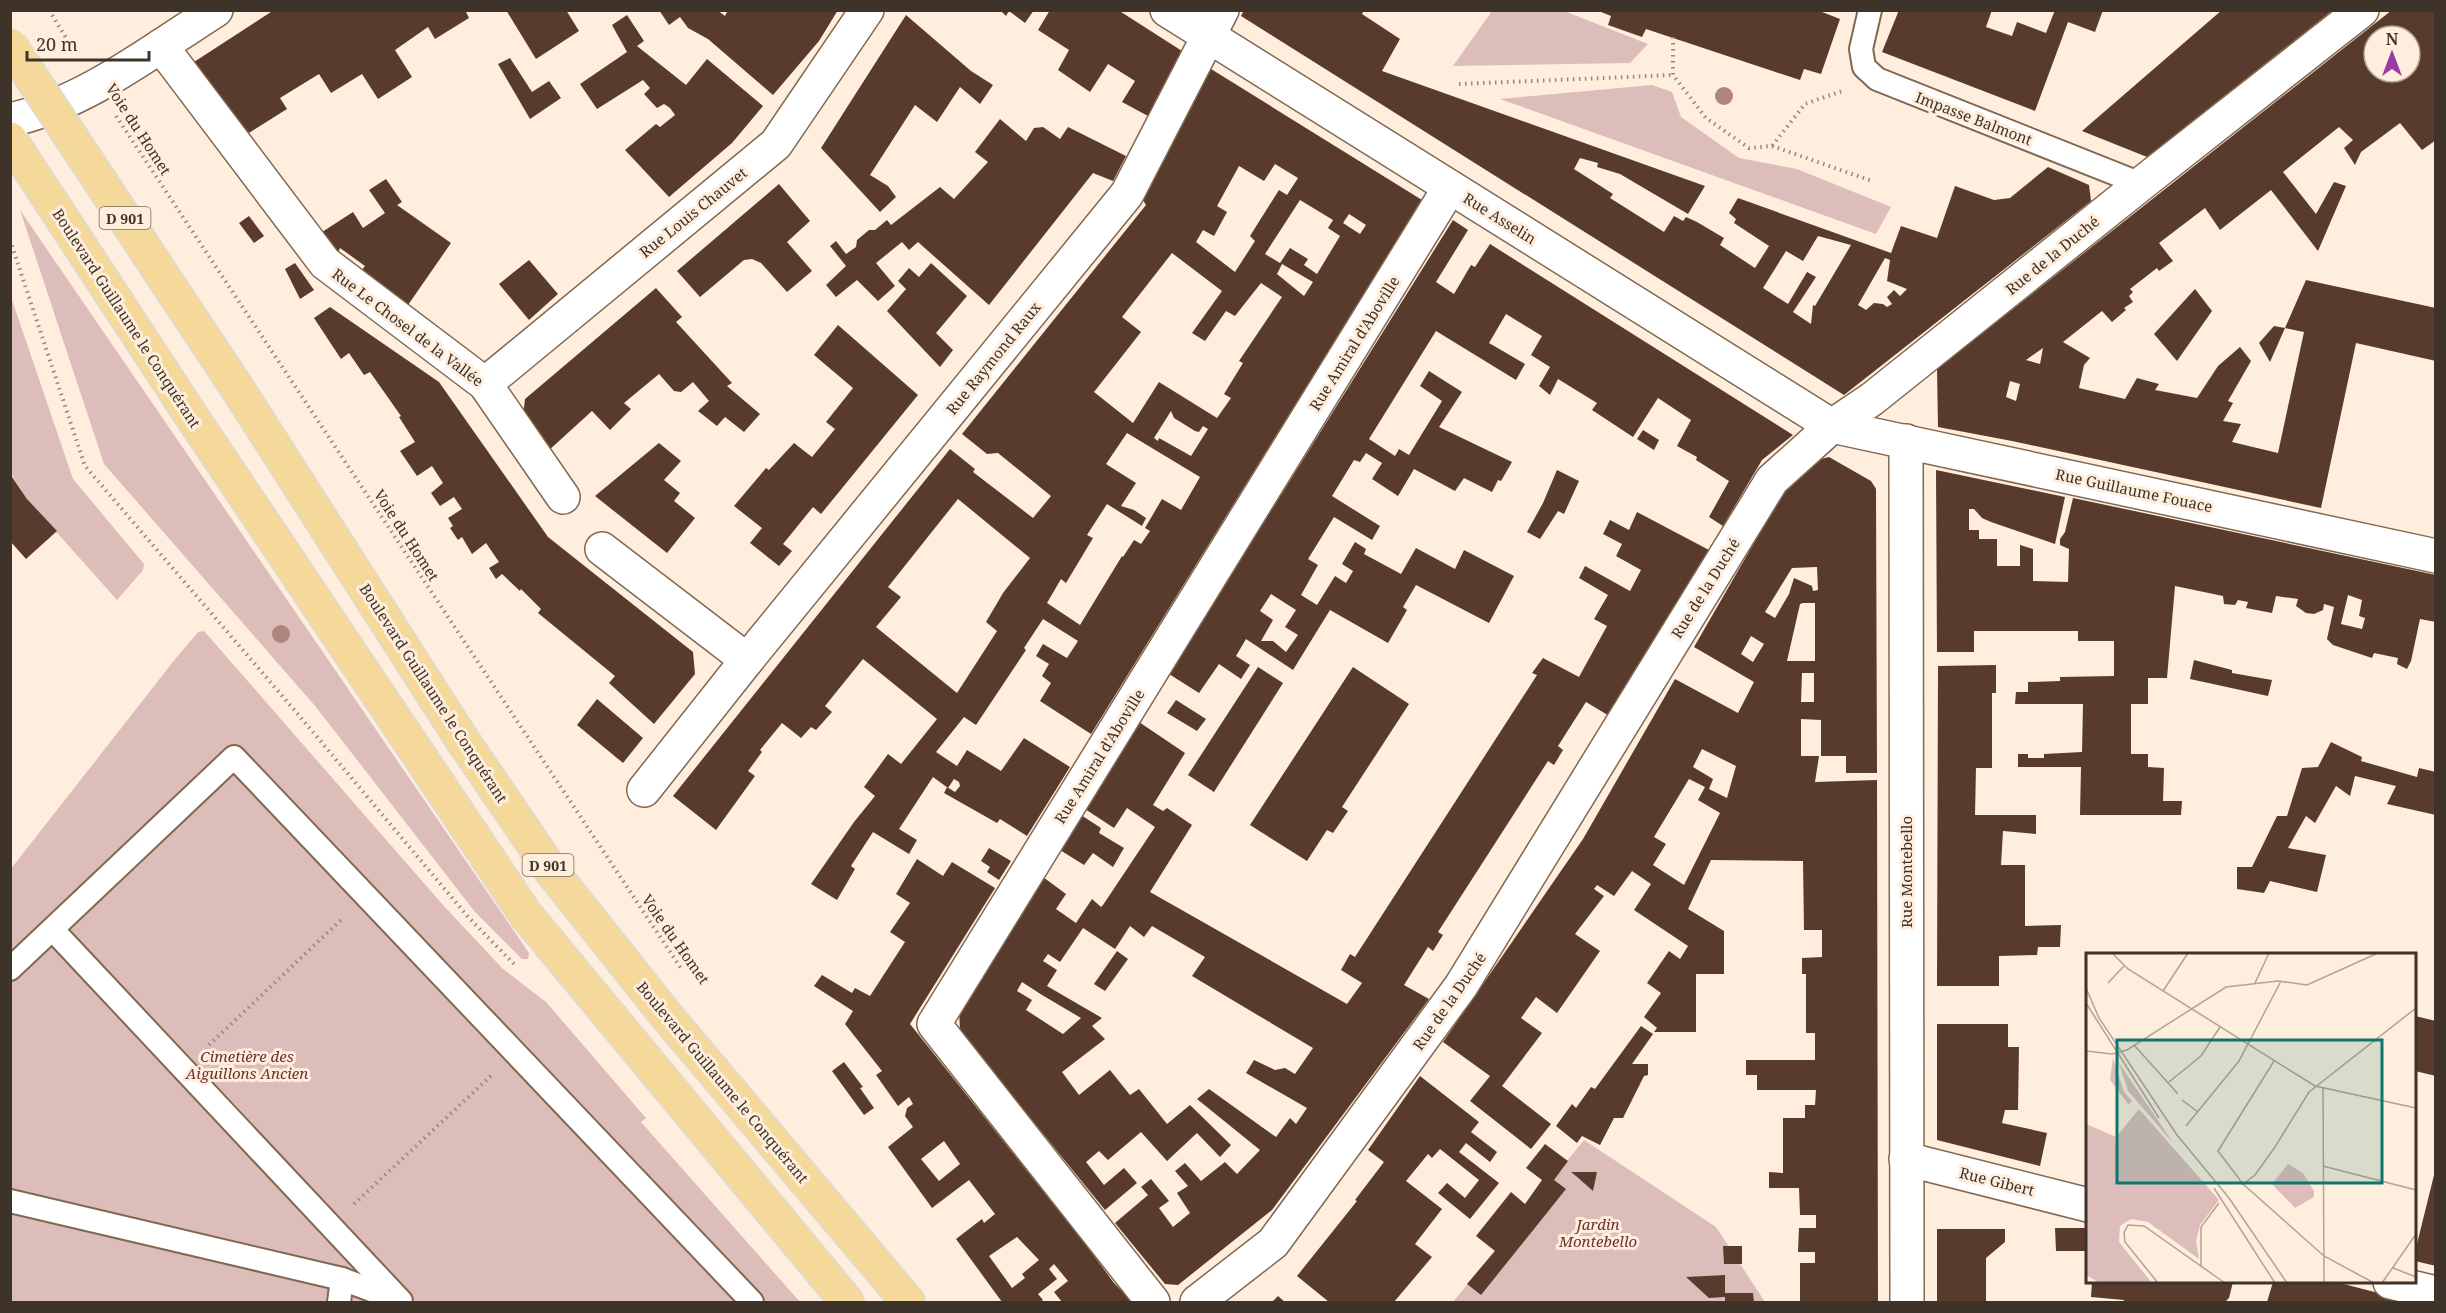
<svg xmlns="http://www.w3.org/2000/svg" width="2446" height="1313" viewBox="0 0 2446 1313" font-family="'Noto Serif',serif">
	<rect width="100%" height="100%" fill="#ffeddd"/>
	<g fill="#ddbdba">
		<polygon points="1492,11 1564,11 1648,44 1630,63 1453,66"/>
		<polygon points="1652,85 1672,92 1681,117 1739,158 1797,169 1891,207 1876,234 1500,99"/>
		<polygon points="20,210 529,953 528,959 522,959 475,912 316,707 104,464"/>
		<polygon points="10,294 73,479 144,564 143,570 117,600 27,499 11,474"/>
		<polygon points="204,631 443,905 503,969 546,1002 646,1118 641,1122 800,1302 11,1302 10,870 176,658 198,632"/>
		<polygon points="1584,1140 1716,1227 1765,1302 1453,1302"/>
	</g>
	<g fill="#593b2e" fill-rule="evenodd">
		<polygon points="274,10 465,10 469,18 435,39 428,27 395,50 412,77 378,99 362,74 331,93 319,74 280,98 287,109 244,136 194,62"/>
		<polygon points="506,10 566,10 579,31 536,59"/>
		<polygon points="659,10 717,10 725,16 728,10 838,10 819,41 773,95 708,39 688,28 680,17 669,25"/>
		<polygon points="1000,10 1034,10 1025,23 1009,11 1006,16"/>
		<polygon points="1050,10 1118,10 1182,51 1148,116 1122,102 1135,81 1108,64 1090,92 1058,70 1069,50 1038,30"/>
		<path d="M1244,10h120l-2,4 38,25 -18,32 323,115 -17,28 -68,-40 -23,-7 1,-4 -18,-5 -6,11 39,25 -3,4 54,34 10,-16 9,5 3,-4 11,5 27,16 -4,7 35,23 14,-22 -35,-23 2,-4 -7,-6 9,-15 153,55 10,-27 36,12 18,-52 39,14 16,-2 38,-31 41,18 2,16 -247,194 -603,-379zM1818,236l33,9 -36,61 -2,-1 -2,19 -18,-12 23,-35 -9,-5 -19,32 -25,-16 23,-37 17,10zM1885,258l5,2 -3,21 20,8 -7,7 -6,-6 -7,7 5,7 -5,3 -4,-3 -9,-1 -8,7 -8,-5z"/>
		<polygon points="1596,10 1817,10 1840,19 1821,74 1804,69 1800,80 1646,29 1642,37 1608,25 1611,16"/>
		<polygon points="1899,10 1992,10 1986,27 2012,36 2017,22 2046,33 2055,10 2103,10 2095,32 2068,22 2035,111 1882,52"/>
		<polygon points="2222,10 2333,10 2147,157 2082,131"/>
		<path d="M2392,10h44v130l-14,10 -22,-27 -39,29 -6,13 -11,-17 9,-8 -14,-13 -56,45 33,42 18,-32 12,4 -28,65 -47,-61 -51,40 -15,-22 -46,35 14,18 -14,10 -2,-3 -27,21 3,3 -4,4 4,6 -9,6 2,2 -14,12 -10,-11 -39,31 27,16 -6,7 -5,23 46,11 12,-21 22,6 -4,6 42,8 21,-32 22,-19 11,14 -23,40 5,2 -10,18 18,3 -9,18 46,11 26,-121 -19,-4 21,-48 130,28v53l-80,-18 -35,165 -309,-67 -74,-14 -1,-58zM2374,36h36v36h-36zM2043,348l-3,16 -14,-4zM2010,381l10,3 -4,17 -10,-4z"/>
		<polygon points="627,15 644,41 637,46 686,85 707,59 763,106 732,143 669,197 625,150 656,124 660,127 675,115 670,108 664,104 657,108 644,94 650,88 643,80 597,109 580,84 627,52 612,25"/>
		<polygon points="906,15 971,71 993,85 980,104 960,87 937,122 915,105 870,175 888,186 896,197 880,212 821,148"/>
		<polygon points="510,58 532,92 549,81 561,98 530,119 498,64"/>
		<path d="M1211,69l211,131 -331,534 -51,-33 11,-18 -9,-7 7,-12 -13,-8 7,-12 24,14 11,-17 -35,-22 -19,29 2,2 -50,75 -12,-8 -28,35 21,14 10,-16 34,21 23,-33 46,29 -43,69 -27,-17 -3,4 -53,-30 3,-6 8,5 5,-6 -1,-4 -5,-3 -6,9 -15,-11 -34,52 18,11 -8,14 -36,-22 -22,34 4,3 -18,31 -26,-16 43,-62 21,-26 -11,-9 24,-33 13,10 36,-45 -74,-60 -38,47 7,6 -16,18 -5,-3 -10,11 -19,-15 -22,27 2,2 -14,19 7,5 -39,54 -43,-34 277,-347 25,20 -2,3 60,46 18,-22 -53,-43 -11,1 -25,-20 184,-229 -3,-5zM1275,164l23,14 -11,17 -8,-5 -29,46 5,5 -20,31 -39,-30 7,-12 11,6 13,-24 -10,-6 22,-40 25,15zM1300,200l33,20 -5,8 12,8 -23,38 -13,-9 4,-6 -18,-11 -10,15 -15,-9zM1349,214l17,11 -6,9 -17,-11zM1172,253l50,38 -30,42 13,8 21,-30 9,5 26,-33 21,14 -43,64 4,2 -19,31 7,4 -14,20 -58,-36 -26,41 -39,-31 47,-60 -19,-15zM1282,264l31,18 -9,14 -27,-22zM1171,411l3,7 21,13 4,1 4,-6 5,3 -17,27 -32,-18 -1,3 -4,-3zM1127,433l73,44 -19,33 -19,-11 -17,29 5,3 -9,13 -7,-4 -11,17 -1,-1 -42,69 -33,-22 14,-24 5,4 27,-45 -6,-3 20,-31 35,22 4,-8 -12,-8 -13,-4 15,-23 -30,-19zM958,499l72,59 -27,35 -17,29 11,9 -40,62 -81,-66 25,-30 -13,-10z"/>
		<polygon points="1000,119 1026,141 1034,128 1043,127 1060,139 1068,127 1126,156 1113,181 1093,173 989,305 918,242 909,250 902,242 876,263 895,286 878,301 857,280 836,297 826,285 846,266 830,246 836,241 846,254 856,247 857,240 869,230 875,230 887,220 891,225 940,187 954,199 988,162 975,152"/>
		<polygon points="386,179 402,202 397,205 451,243 408,305 361,271 365,266 340,248 337,255 319,234 353,212 363,228 385,213 369,190"/>
		<polygon points="779,184 810,221 787,242 812,271 787,292 761,263 752,259 744,260 700,297 677,271"/>
		<polygon points="249,216 264,236 254,243 239,223"/>
		<path d="M1453,220l15,10 -32,52 18,12 17,-29 4,2 15,-23 303,191 -31,25 -39,66 -14,-9 20,-36 -33,-21 1,-3 -20,-11 14,-26 -33,-22 -25,39 -41,-27 5,-7 -39,-24 -8,16 -11,-9 11,-19 -19,-12 11,-19 -36,-22 -17,29 36,21 -9,16 -80,-49 -67,108 26,17 4,-7 10,6 33,-54 -22,-15 9,-15 33,21 -23,35 73,35 -11,19 -3,-1 -6,12 -28,-14 -9,13 -41,-22 -16,27 -26,-17 10,-16 -16,-10 -6,9 -6,-2 -22,36 48,30 -8,14 -38,-23 -26,42 10,6 -17,30 16,10 18,-29 11,7 7,-12 -11,-7 13,-22 11,7 -2,5 37,20 15,-26 39,21 9,-19 50,26 -25,47 -73,-38 -13,22 4,3 -19,33 -58,-33 -37,60 -47,-31 -10,17 14,9 -9,14 -22,-15 -20,29 -30,-19zM1271,594l25,16 -11,17 13,8 -12,17 -13,-11h-12l12,-21 -13,-9z"/>
		<polygon points="529,260 558,294 529,320 499,284"/>
		<polygon points="295,263 314,290 300,299 285,269"/>
		<polygon points="931,263 967,296 936,333 953,350 940,367 887,311 906,289 898,281 909,268 919,277"/>
		<polygon points="656,288 682,317 676,322 732,383 727,386 760,414 744,432 725,417 717,426 698,411 709,401 693,382 681,392 674,391 659,374 624,403 631,409 610,430 592,411 548,451 523,416 525,399"/>
		<polygon points="2195,289 2212,311 2177,361 2154,334"/>
		<polygon points="330,307 439,382 548,537 693,652 695,674 654,724 609,683 615,676 538,613 541,609 521,589 520,591 502,574 496,579 489,568 499,562 486,543 472,554 462,537 458,540 450,528 453,526 448,518 462,509 454,497 440,506 431,493 443,483 432,466 417,476 400,451 415,442 399,417 401,416 370,372 364,375 349,353 341,359 314,318"/>
		<polygon points="838,325 918,395 821,514 813,507 783,544 792,551 779,566 750,543 762,528 734,506 766,468 769,470 794,443 812,457 835,429 826,422 853,388 814,355"/>
		<polygon points="2274,326 2285,328 2270,362 2259,343"/>
		<polygon points="1643,430 1659,440 1654,450 1637,439"/>
		<polygon points="659,443 681,461 664,480 680,493 674,501 695,518 667,553 595,496"/>
		<path d="M1829,457l42,24 5,8 1,284h-31v-17h-25v-36l-20,-1v37h18l-4,26 62,-2 1,522h-78v-39h15v-11h-17l1,-24h17v-13h-16l-1,-27h-30v-16l14,1v-55h22v-13h10l1,-15h-59v-15h-11v-15h69v-27h-9v-59h-4v-16l20,-1v-27h-18l-1,-69 -92,-1 -23,49 36,22v43h-28v58h-42l3,-4 -13,-11 17,-24 -14,-10 22,-32 11,8 8,-13 -54,-36 17,-26 -19,-13 -18,25 -17,-11 -3,4 10,7 -29,38 25,17 -43,62 -21,-16 -15,21 21,15 -40,53 49,38 -20,25 -61,-48 20,-25 -47,-34 140,-203 92,-160 63,34 16,-31 -60,-35 93,-161 34,-27zM1817,567l1,23 -5,1 -1,-5 -18,-8 -5,16 -14,24 -10,-6 27,-44zM1803,603h12v58h-28l13,-57zM1751,636l13,8 -11,18 -12,-8zM1802,673h12v29h-13zM1702,749l34,17 -9,32 -18,-9 4,-10 -20,-12zM1689,779l16,8 -7,13 22,13 -36,72 -31,-20 13,-21 -12,-7z"/>
		<polygon points="1557,470 1579,481 1564,514 1558,511 1540,539 1527,532 1543,503"/>
		<path d="M1936,470l129,27 -10,47 -64,-22 -9,-4 -8,-9h-5v21h10v9h18v27h23v-21l13,4v32l35,1 1,-33 -9,-4v-6l5,-7 8,-34 363,77v47l-16,-3 -9,42 -4,8 -10,-5 1,-6 -24,-5 -2,5 -39,-13 -6,-6 7,-32 -10,-3 -1,6 -9,4 -8,-1 -10,-7 2,-7 -22,-3 -4,17 -26,-5 2,-6 -10,-2 -3,5 -11,-1 -1,-8 -48,-10 -8,92h-19v26h-17v50h17v13l16,1 -1,33h19l-1,14h-101l1,-48h-63v-13h10v4h16v-4l38,-2 1,-48h-68l1,-12h12v-10l32,-1v-4l54,-1v-35h-36v-10h-104v21h-37zM2348,595l14,5 -3,16 6,2 -3,11 -21,-5z"/>
		<polygon points="10,474 27,499 57,531 26,559 10,541"/>
		<path d="M1637,512l72,38 -98,167 -25,-15 -28,44 5,4 -9,15 -6,-4 -110,171 5,3 -10,16 -5,-4 -24,38 25,14 -157,211 -94,75 -13,-1 -50,-61 33,-28 -7,-8 10,-8 18,22 -10,7 14,19 17,-14 -13,-20 11,-7 -13,-15 10,-8 16,18 24,-19 12,12 23,-24 -63,-51 12,-10 67,48 14,-19 6,6 11,-16 -61,-35 8,-13 21,10 10,-2 10,6 18,-26 -121,-72 13,-19 -53,-31 -8,11 -14,-11 -15,23 -32,-21 -23,34 -12,-8 -5,7 14,9 -10,16 55,32 -10,8 13,13 -43,33 17,23 31,-25 20,25 9,-6 28,35 23,-19 41,40 -11,12 -23,-24 -30,28 -26,-29 -33,28 -9,-9 -13,11 18,23 20,-17 13,15 -32,27 -145,-179 -1,-21 84,-133 23,17 -10,15 20,14 16,-24 9,8 2,-2 52,-78 -28,-19 -13,20 -29,-19 54,-87 46,31 -32,52 10,6 4,-3 25,17 -42,67 197,112 15,-21 -21,-13 9,-16 5,3 182,-282 -5,-2 11,-15 36,19 28,-51 -13,-7 14,-24 -29,-17 6,-12 45,25 11,-21 -25,-14 6,-12 -19,-10 7,-14 19,10zM1022,982l20,13 39,23 -18,16 -37,-24 6,-10 -15,-9z"/>
		<polygon points="2194,660 2232,670 2232,673 2272,680 2268,696 2190,679"/>
		<polygon points="1996,665 1996,693 1992,693 1992,768 1976,768 1975,815 2036,815 2036,834 2003,831 2001,865 2025,865 2025,926 2061,925 2060,947 2038,947 2037,955 1999,956 1999,986 1937,986 1938,666"/>
		<polygon points="1258,667 1283,683 1214,792 1188,775"/>
		<polygon points="1353,667 1409,704 1342,807 1348,811 1333,833 1327,830 1307,861 1250,825"/>
		<polygon points="597,699 643,738 623,763 577,725"/>
		<polygon points="1176,700 1206,719 1197,731 1167,713"/>
		<polygon points="2331,742 2362,757 2361,761 2417,777 2419,768 2436,772 2436,815 2387,804 2396,786 2355,776 2350,796 2336,786 2315,823 2306,816 2288,848 2326,855 2317,892 2270,881 2264,893 2237,889 2237,867 2252,867 2277,816 2287,816 2302,768 2318,767"/>
		<polygon points="1081,815 1101,828 1099,833 1124,848 1113,867 1093,853 1084,865 1060,850"/>
		<polygon points="989,848 1011,861 999,880 987,872 990,867 981,861"/>
		<path d="M917,859l26,17 9,-14 43,26 -85,136 173,217 31,42 19,19h-71l-8,-10 14,-11 -14,-17 -5,5 8,10 -19,15 5,6 -3,2h-38l-46,-63 26,-20 2,4 11,-9 -26,-34 -37,28 -44,-61 25,-20 -8,-11 2,-8 6,-4 -4,-7 -11,9 -22,-31 6,-4 -37,-47 8,-13 -39,-25 8,-11 30,18 3,-5 15,8 35,-54 -15,-10 20,-29 -14,-9zM944,1141l16,23 -21,17 -18,-22zM1017,1237l22,23 -17,14 3,4 -13,10 -23,-32z"/>
		<polygon points="1117,951 1128,959 1105,991 1094,984"/>
		<polygon points="2415,1016 2436,1021 2436,1076 2415,1071"/>
		<polygon points="1937,1024 2008,1024 2008,1047 2019,1047 2018,1110 2005,1110 2002,1123 2047,1133 2040,1166 1937,1140"/>
		<polygon points="1641,1026 1653,1034 1632,1064 1648,1064 1648,1075 1644,1076 1623,1118 1614,1118 1600,1145 1582,1136 1577,1143 1556,1126 1572,1104 1576,1108 1591,1087 1595,1089"/>
		<polygon points="844,1062 863,1087 860,1088 874,1108 864,1115 832,1071"/>
		<polygon points="1420,1076 1479,1122 1471,1132 1497,1152 1490,1162 1466,1143 1459,1152 1499,1183 1470,1219 1438,1193 1447,1183 1465,1198 1479,1180 1440,1149 1432,1158 1428,1154 1406,1181 1442,1209 1415,1244 1432,1257 1394,1302 1329,1302 1297,1276 1357,1201 1355,1200 1384,1162 1368,1150"/>
		<polygon points="1545,1144 1568,1161 1554,1180 1566,1189 1481,1295 1467,1284 1495,1251 1476,1236 1511,1192 1525,1204 1542,1180 1526,1168"/>
		<polygon points="2435,1171 2436,1171 2436,1266 2415,1261 2415,1252"/>
		<polygon points="1571,1172 1597,1172 1593,1191 1576,1176"/>
		<polygon points="2055,1228 2088,1228 2088,1251 2056,1251"/>
		<polygon points="1937,1229 2005,1229 2005,1242 1986,1258 1986,1302 1937,1302"/>
		<polygon points="1723,1246 1742,1246 1742,1264 1724,1264"/>
		<polygon points="1725,1275 1725,1293 1753,1293 1754,1302 1725,1302 1725,1297 1709,1298 1686,1277"/>
		<polygon points="2092,1282 2233,1282 2229,1298 2225,1302 2124,1302 2124,1300 2091,1297"/>
		<polygon points="2273,1282 2336,1282 2413,1302 2267,1302"/>
		<polygon points="1278,1296 1285,1302 1272,1302"/>
	</g>
	<g fill="none" stroke-linecap="round" stroke-linejoin="round">
		<defs>
			<g id="lane">
				<polyline points="1870,10 1861,49 1864,67 1877,79 2141,184"/>
				<polyline points="53,930 401,1301"/>
				<polyline points="10,969 234,757 752,1302"/>
				<polyline points="10,1201 342,1279 395,1299"/>
				<polyline points="339,1302 342,1279"/>
			</g>
			<g id="street">
				<polyline points="161,46 325,263 485,384 563,497"/>
				<path d="M10,120c74,-16 143,-70 206,-110"/>
				<polyline points="485,384 776,144 867,10"/>
				<polyline points="1906,441 1907,1302"/>
				<polyline points="602,549 747,660"/>
				<polyline points="644,790 747,660 1127,194 1222,10"/>
				<polyline points="1906,1159 2088,1205"/>
				<polyline points="2390,1282 2436,1293"/>
				<polyline points="1153,1302 934,1024 1450,187"/>
				<polyline points="1197,1302 1273,1243 1461,986 1772,480 1832,426 1872,399 2141,184 2362,10"/>
			</g>
			<polyline id="secondary" points="1167,10 1832,426 2436,556"/>
			<g id="primary">
				<polyline points="10,139 192,417 526,915 847,1302"/>
				<polyline points="239,391 461,738 553,873 665,1014 908,1302"/>
			</g>
		</defs>
		<use href="#lane" stroke="#816850" stroke-width="26"/>
		<use href="#street" stroke="#816850" stroke-width="36"/>
		<use href="#secondary" stroke="#816850" stroke-width="36"/>
		<use href="#primary" stroke="#dcdad8" stroke-width="36"/>
		<g stroke="#96887a" stroke-width="4" stroke-dasharray="1.5 4.5" stroke-linecap="butt">
			<polyline points="49,10 76,54"/>
			<polyline points="1673,37 1673,75 1706,118 1749,148 1772,146 1805,104 1842,91"/>
			<polyline points="1459,84 1673,75"/>
			<polyline points="116,116 682,970"/>
			<polyline points="1772,146 1872,181"/>
			<polyline points="10,240 85,466 302,719 469,918 515,965"/>
			<polyline points="209,1045 342,919"/>
			<polyline points="354,1204 493,1074"/>
		</g>
		<use href="#lane" stroke="#fff" stroke-width="22"/>
		<use href="#street" stroke="#fff" stroke-width="33"/>
		<use href="#secondary" stroke="#fff" stroke-width="33"/>
		<use href="#primary" stroke="#f4d99b" stroke-width="33"/>
		<defs>
			<polyline id="primary-bridge" points="10,45 239,391"/>
		</defs>
		<use href="#primary-bridge" stroke="#dcdad8" stroke-width="36" stroke-linecap="butt"/>
		<use href="#primary-bridge" stroke="#f4d99b" stroke-width="33"/>
	</g>
	<g fill="#ae857d">
		<circle cx="1724" cy="96" r="9"/>
		<circle cx="281" cy="634" r="9"/>
	</g>
	<g text-anchor="middle" dominant-baseline="central" stroke-width="6" stroke-linejoin="round" paint-order="stroke">
		<g fill="#ffeddd" stroke="#786b5e" stroke-width="1.5">
			<rect x="99.5" y="207" width="51" height="22" rx="4.5"/>
			<rect x="522.5" y="854" width="51" height="22" rx="4.5"/>
		</g>
		<g font-size="14" font-weight="bold" fill="#3e3328">
			<text x="125" y="218">D 901</text>
			<text x="548" y="865">D 901</text>
		</g>
		<g font-size="15" fill="#3e3328" stroke="#ffeddd">
			<text transform="translate(1974 118) rotate(21)">Impasse Balmont</text>
			<text transform="translate(139 129) rotate(57)">Voie du Homet</text>
			<text transform="translate(693 212) rotate(-39)">Rue Louis Chauvet</text>
			<text transform="translate(1500 218) rotate(32)">Rue Asselin</text>
			<text transform="translate(2052 255) rotate(-39)">Rue de la Duché</text>
			<text transform="translate(127 318) rotate(57)">Boulevard Guillaume le Conquérant</text>
			<text transform="translate(408 327) rotate(37)">Rue Le Chosel de la Vallée</text>
			<text transform="translate(1354 343) rotate(-58)">Rue Amiral d'Aboville</text>
			<text transform="translate(993 358) rotate(-51)">Rue Raymond Raux</text>
			<text transform="translate(2134 490) rotate(12)">Rue Guillaume Fouace</text>
			<text transform="translate(407 535) rotate(57)">Voie du Homet</text>
			<text transform="translate(1705 588) rotate(-58)">Rue de la Duché</text>
			<text transform="translate(434 693) rotate(57)">Boulevard Guillaume le Conquérant</text>
			<text transform="translate(1099 756) rotate(-58)">Rue Amiral d'Aboville</text>
			<text transform="translate(1906 872) rotate(-90)">Rue Montebello</text>
			<text transform="translate(676 939) rotate(55)">Voie du Homet</text>
			<text transform="translate(1449 1001) rotate(-55)">Rue de la Duché</text>
			<text transform="translate(723 1082) rotate(50)">Boulevard Guillaume le Conquérant</text>
			<text transform="translate(1997 1181) rotate(14)">Rue Gibert</text>
		</g>
		<g font-size="15" font-style="italic" fill="#6c302e" stroke="#ffeddd">
			<text x="247" y="1056">Cimetière des<tspan x="247" dy="17">Aiguillons Ancien</tspan></text>
			<text x="1598" y="1224">Jardin<tspan x="1598" dy="17">Montebello</tspan></text>
		</g>
	</g>
	<g transform="translate(2086 953)">
		<rect width="330" height="330" fill="#ffeddd"/>
		<path d="M27,105l11,34 8,9 -3,4 -19,-25zM33,110l55,81 -46,-53zM53,156l80,91 -19,25 -4,16 3,18 -51,-37 -17,-3 -11,7 -1,16 33,41h-52l-14,-8v-151l30,13zM202,211l15,9 11,18v6l-19,11 -23,-24z" fill="#ddbdba"/>
		<path fill="none" stroke="#b2a395" stroke-width="1.5" d="M26,0l16,16 187,117 101,22M22,30l16,-17M169,30l14,-30M0,35l13,30 78,117 52,63 58,85M77,38l25,-38M0,50l73,115M48,92l44,49M0,98l26,3 15,-4 99,-63 52,-6 29,4 71,-32M188,108l-56,90 25,33 81,72 50,27M83,129l32,-26 19,-29M237,135l1,195M96,147l16,12M100,173l53,-65 42,-80M237,213l93,24M156,232l13,-10 20,-28 34,-55 107,-84M128,235l61,95M115,313v-39l18,-24M307,315l23,9M72,330l-33,-41 -1,-9 4,-8 16,1 81,57M296,330l34,-49"/>
		<path fill="#0f766e" fill-opacity="0.15" stroke="#0f766e" stroke-width="3" d="M31,87h265v143h-265z"/>
		<rect width="330" height="330" fill="none" stroke="#3e3328" stroke-width="3"/>
	</g>
	<rect width="2446" height="1313" fill="none" stroke="#3e3328" stroke-width="24"/>
	<g transform="translate(2392 54)"><circle r="28" fill="#ffeddd" stroke="#b2a395" stroke-width="1.5"/>
	<path d="M0-4.5L10 22L0 15L-10 22Z" fill="#993ca5"/>
	<text y="-9" font-size="16" font-weight="bold" text-anchor="middle" fill="#3e3328">N</text>
	</g>
	<path d="M27 51v9h122v-9" fill="none" stroke="#3e3328" stroke-width="3"/>
	<text x="36" y="51" font-size="18" fill="#3e3328" stroke="#ffeddd" stroke-width="4.5" paint-order="stroke">20 m</text>
</svg>
